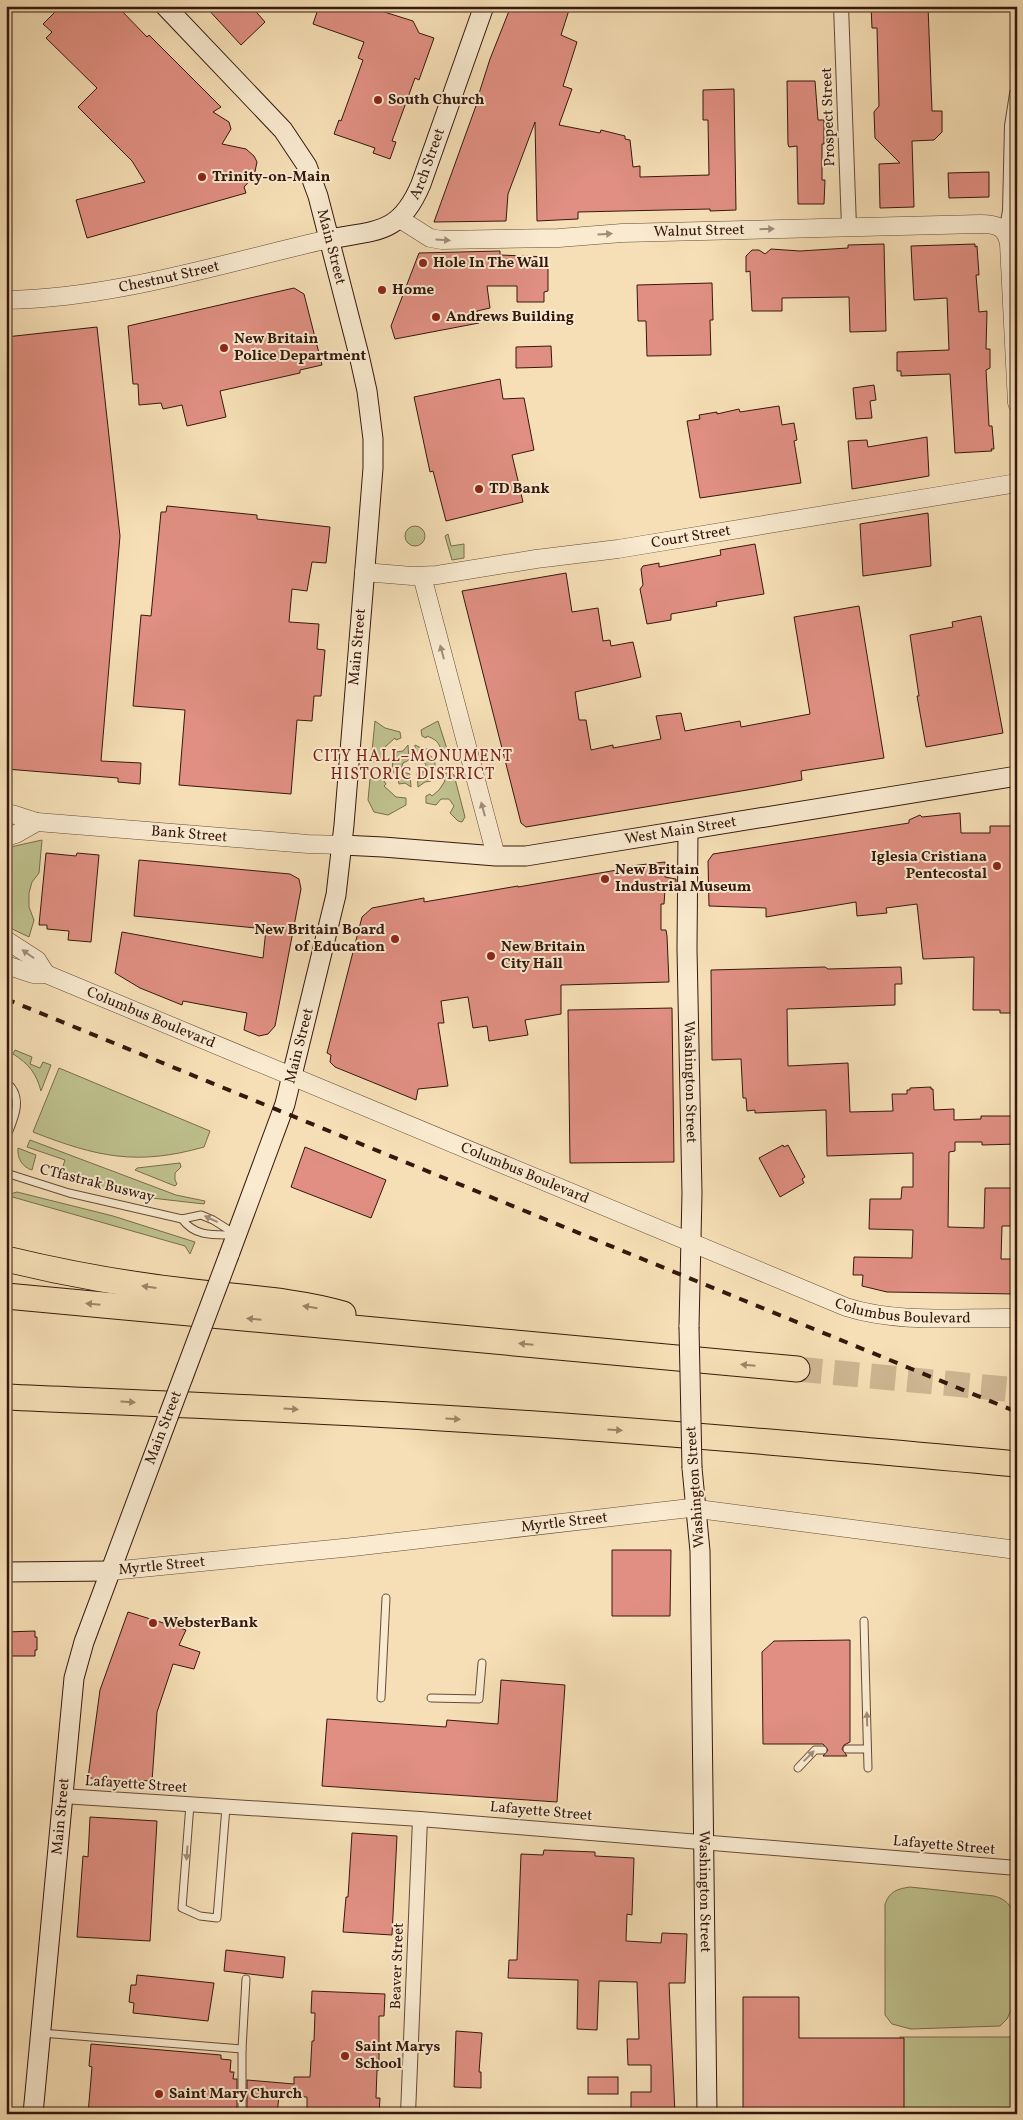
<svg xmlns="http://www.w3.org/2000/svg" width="1023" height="2120" viewBox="0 0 1023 2120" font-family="Vollkorn,serif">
	<rect width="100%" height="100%" fill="#f6dfb6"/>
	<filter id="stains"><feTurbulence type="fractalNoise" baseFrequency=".004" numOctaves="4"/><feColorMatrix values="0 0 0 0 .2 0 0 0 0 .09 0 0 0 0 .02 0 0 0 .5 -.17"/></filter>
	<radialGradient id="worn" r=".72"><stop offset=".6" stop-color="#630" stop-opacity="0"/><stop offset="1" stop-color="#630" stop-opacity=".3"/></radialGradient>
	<g fill="#bec18d" stroke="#7a6c4d">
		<circle cx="415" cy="536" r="10"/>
		<polygon points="448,534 451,546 464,544 464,558 452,560 445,536"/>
		<polygon points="375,721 385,728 400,732 401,738 396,740 395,738 386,746 382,753 384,754 382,761 372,762 371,761"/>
		<path d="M438,721l10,31 -2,4 -3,-1c-4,-10 -3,-14 -16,-19l-1,2 -4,-2 -1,-6z"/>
		<polygon points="408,745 409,760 403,763 401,769 403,772 410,774 411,787 405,783 399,784 398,778 392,770 393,760 397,758 396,752 403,751"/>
		<polygon points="415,745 423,749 429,749 429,756 431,756 435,763 435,771 431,775 431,781 425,782 418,787 417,773 423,772 426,765 424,762 416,760"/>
		<polygon points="450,772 454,775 465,817 462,822 458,821 450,813 454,806 449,799 441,799 436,805 426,803 426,796 430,794 432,796 439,790 445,781 443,779 444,774"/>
		<polygon points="382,778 386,784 384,786 396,797 406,798 406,805 388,815 374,812 368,800 370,779"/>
		<polygon points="42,840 39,873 32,882 29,893 29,907 34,920 29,937 6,926 6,848"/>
		<path d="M15,1050l17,7 -2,7 10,4 3,-6 8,3 -10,26c-5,-18 -12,-27 -28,-37z"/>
		<path d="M59,1068l151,63 -6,16c-67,19 -107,10 -171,-15z"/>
		<polygon points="30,1140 176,1195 205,1201 204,1204 125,1195 59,1178 65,1160 27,1147"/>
		<path d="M18,1148l18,7 -4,15c-10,-3 -15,-12 -14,-22z"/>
		<polygon points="180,1163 181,1167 175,1173 175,1180 177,1184 175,1186 135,1170 137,1168"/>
		<polygon points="17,1192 113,1216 195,1242 190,1254 185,1246 9,1196 10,1194"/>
		<path d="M910,1887l84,9c11,3 17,8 20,20l-2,92 -5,11 -7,7 -89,3 -19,-5 -7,-9v-111c5,-13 12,-15 25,-17z"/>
		<rect x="900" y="2037" width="117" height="77"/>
	</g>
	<g fill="#e08f82" stroke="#35180d">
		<polygon points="61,6 117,6 147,37 149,35 221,107 213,112 229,122 231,129 222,144 246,149 254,156 257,162 254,176 244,187 246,193 87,238 76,200 145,182 132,161 78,107 97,88 46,38 52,32 43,24"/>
		<polygon points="205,6 251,6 265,22 241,45"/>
		<polygon points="319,6 379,6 378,10 413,21 419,33 434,38 419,80 415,78 392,141 396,142 390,159 373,153 375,148 334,134 339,120 341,121 363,60 358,58 364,42 313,24"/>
		<polygon points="511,6 557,6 569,10 561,35 577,42 563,86 572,89 559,125 600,133 601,130 625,136 625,139 630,140 633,167 640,166 640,177 709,175 708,120 703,120 703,90 734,89 736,210 710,211 710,209 578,212 578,219 537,221 535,122 508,194 506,221 434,222 477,103 476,103 490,59"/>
		<polygon points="871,6 928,6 932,111 942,111 942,132 934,140 912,141 914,207 880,208 879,164 900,163 875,138 874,112 879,106 877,28 872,28"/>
		<polygon points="787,81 815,81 818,120 824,120 824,144 822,144 822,180 825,180 824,204 798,204 797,146 789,147 788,144"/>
		<polygon points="989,172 989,197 949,198 948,173"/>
		<polygon points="884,244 886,331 850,332 849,297 782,298 782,311 752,311 750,271 746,272 746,256 752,250 759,250 765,254 771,249 800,251 848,248 848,245"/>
		<polygon points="975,244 975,247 977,246 979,275 976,275 979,312 987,311 986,349 990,349 990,368 986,370 989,426 992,426 994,449 991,449 992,451 955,453 950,374 901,376 901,371 897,371 897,352 949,350 947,298 914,300 911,246"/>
		<polygon points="500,251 500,255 548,257 548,291 544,292 544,302 517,302 517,286 487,286 490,308 477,311 479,323 395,339 391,326 419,253"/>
		<polygon points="712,283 713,320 710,320 711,355 647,356 646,321 638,321 637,285"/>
		<polygon points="294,288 304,294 322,365 300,370 300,373 220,391 226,417 187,426 182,405 163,409 161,403 139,405 138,384 133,384 128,326"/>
		<polygon points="97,327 120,536 101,761 141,763 140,784 118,782 118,778 6,769 6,337"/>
		<polygon points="551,346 552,367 516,368 516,347"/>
		<polygon points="500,379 503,399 524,398 534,450 512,455 523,502 446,521 433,471 430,472 414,397"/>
		<polygon points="874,385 876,400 870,401 872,418 856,419 853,388"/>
		<polygon points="779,406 782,425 794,423 797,440 794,441 801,483 700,498 687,421 700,419 699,415 717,412 717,414 739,409 740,412"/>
		<polygon points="927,437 929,476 852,489 848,441 867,440 868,447"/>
		<polygon points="167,506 257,515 257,519 330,527 326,563 312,562 307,591 292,589 289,622 319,624 317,649 325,650 321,696 314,696 312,721 297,720 291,794 179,785 185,710 133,706 141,615 151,616 161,512 166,512"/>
		<polygon points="928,513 931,566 863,576 860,524"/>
		<polygon points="755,544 764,594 716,602 717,606 671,614 671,620 647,624 640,589 643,585 641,569 643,566 659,563 659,567 721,555 720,550"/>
		<polygon points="566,573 572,612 598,608 603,641 610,640 611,646 633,642 641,677 575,692 579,720 586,720 591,750 613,745 613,748 661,739 656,716 681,713 685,731 740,721 741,727 810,714 794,617 859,606 884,758 801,771 802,780 765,787 526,827 521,823 462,591"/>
		<polygon points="981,616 1003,733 926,747 917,696 919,696 910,635 953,627 952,622"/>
		<polygon points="960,813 961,833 990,833 990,826 1012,826 1012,833 1017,832 1017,1013 1000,1013 1000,1010 973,1010 974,957 923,959 917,904 886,908 887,913 857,916 856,902 766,917 766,908 709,906 708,861 713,854 909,823 909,820 920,815 922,817"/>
		<polygon points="46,853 76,856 77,853 99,855 91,942 68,940 69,931 47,929 47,925 39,925"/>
		<polygon points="139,860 290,874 299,879 301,889 275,1026 268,1034 259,1036 244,1030 247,1013 183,1001 182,1005 140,988 115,973 122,932 263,958 266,929 134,916"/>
		<polygon points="665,862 665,877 676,879 676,889 665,890 664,904 661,904 661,930 666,930 667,936 669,982 561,985 561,1014 525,1020 528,1035 489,1041 487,1026 473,1028 468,997 441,1001 444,1023 438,1023 448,1086 418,1089 416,1100 335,1067 330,1062 331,1055 327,1053 362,917 372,908 424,898 424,902 518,886 518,887 623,869 622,867"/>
		<polygon points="825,967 828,969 901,967 902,984 895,984 895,1005 787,1009 788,1066 848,1063 850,1112 893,1111 892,1094 907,1094 907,1090 910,1090 910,1088 931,1087 931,1089 933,1089 934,1110 954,1109 954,1120 981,1119 981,1116 1017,1116 1017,1144 982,1145 982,1142 955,1142 955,1151 949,1152 948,1227 984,1228 985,1188 1017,1188 1017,1226 1002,1226 1001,1259 1017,1259 1017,1294 887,1292 862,1286 863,1275 853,1275 854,1257 912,1258 913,1230 869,1229 870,1199 901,1199 902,1187 913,1187 913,1153 827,1156 826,1110 755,1113 755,1110 747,1111 746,1098 743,1098 741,1059 712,1060 711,970"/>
		<polygon points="672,1008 674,1162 570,1163 568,1010"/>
		<polygon points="783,1145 784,1147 788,1145 805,1177 802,1179 804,1183 780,1197 759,1158"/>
		<polygon points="305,1147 386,1180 371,1218 291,1187"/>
		<polygon points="612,1550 671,1550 670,1616 612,1616"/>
		<polygon points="128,1612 186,1630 179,1645 200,1652 194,1669 173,1664 157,1712 152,1781 88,1778 100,1690"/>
		<polygon points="35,1631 35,1637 37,1637 37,1650 35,1650 35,1656 6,1656 6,1632"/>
		<polygon points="850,1640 850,1742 844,1745 842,1749 847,1756 823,1756 828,1750 823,1744 763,1744 762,1652 774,1641"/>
		<polygon points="501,1680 565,1685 557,1802 322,1786 327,1719 446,1727 447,1720 498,1724"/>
		<polygon points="90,1817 157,1821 150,1941 77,1937 83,1856 88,1857"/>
		<polygon points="352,1833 397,1836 392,1935 343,1932 346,1897 348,1897"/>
		<polygon points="544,1850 595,1852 595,1856 634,1858 632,1915 627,1914 626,1941 661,1943 662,1933 687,1934 685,1983 669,1983 675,2114 631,2114 631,2092 651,2092 651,2065 628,2065 627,2039 639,2039 637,1982 599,1981 597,2030 577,2029 578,1980 508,1978 509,1960 517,1960 521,1854 543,1855"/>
		<polygon points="226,1950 285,1957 283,1978 224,1971"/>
		<polygon points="137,1975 214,1983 208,2021 133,2013 134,2003 129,2002 131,1985 136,1985"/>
		<polygon points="312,1991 385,1994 384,2016 379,2016 379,2070 377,2070 376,2098 380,2098 379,2114 307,2114 307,2097 279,2096 277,2114 247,2114 247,2080 294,2084 294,2077 310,2077 312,2041 314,2041 315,2013 311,2013"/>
		<polygon points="743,1997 799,1997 799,2038 904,2038 904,2114 743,2114"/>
		<polygon points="456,2031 482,2033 479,2072 481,2072 481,2088 454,2087"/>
		<polygon points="91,2044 221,2055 221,2059 231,2060 230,2072 234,2072 233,2079 237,2079 237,2114 88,2114 92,2067 89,2066"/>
		<rect x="588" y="2077" width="30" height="17"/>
	</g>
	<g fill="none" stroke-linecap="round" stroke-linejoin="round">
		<polyline stroke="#cfb794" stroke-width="25" stroke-dasharray="25 12" stroke-linecap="butt" points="797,1369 1017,1390"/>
		<defs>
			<g id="service">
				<polyline points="6,9 9,6"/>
				<path d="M6,1082c19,15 8,37 0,56"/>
				<polyline points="6,1173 69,1193 182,1219 201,1215 213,1220 237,1235"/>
				<path d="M182,1219c13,18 32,16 52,16"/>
				<polyline points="864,1621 868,1768"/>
				<polyline points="381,1698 386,1598"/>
				<polyline points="431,1698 479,1699 482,1663"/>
				<polyline points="847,1749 867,1749"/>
				<polyline points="798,1768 815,1750 823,1750"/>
				<polyline points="190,1804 182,1908 200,1916 217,1918 226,1807"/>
				<polyline points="41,2033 242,2049"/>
				<polyline points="242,2114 242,2049 246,1979"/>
			</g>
			<g id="minor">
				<polyline points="841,6 849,227"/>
				<polyline points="1004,230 1008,222 1010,211 1012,126 1017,94"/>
				<polyline points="62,1796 420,1819 1017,1868"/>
				<polyline points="408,2114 420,1819"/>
			</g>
			<g id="tertiary">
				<path id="s1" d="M400,219l30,19 12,2 117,-2 63,-5 358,-9c17,0 26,3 29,20l8,159"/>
				<path id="s2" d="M6,300c110,-2 217,-37 323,-61"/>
				<path id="s3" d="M364,572l48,4 25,-1 99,-16 82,-10 399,-66"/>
				<polyline points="422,576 496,856"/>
				<path id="s4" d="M6,815l6,-1 25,8 271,22 34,1"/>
				<polyline points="6,837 16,834 37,822"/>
				<polyline points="6,940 37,960 46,974"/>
				<path id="s5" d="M6,965l27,9h13l800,333c53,17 116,10 171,11"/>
				<path id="s6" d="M111,1571l242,-24 337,-39 327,42"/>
			</g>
			<g id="secondary">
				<path id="s7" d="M165,6l118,124 24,36 11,30 41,159 8,36 6,48v29l-5,63 -24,294 -8,70 -51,209 -56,151"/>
				<path id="s8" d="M329,239c49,-9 71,-5 92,-55l63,-178"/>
				<path id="s9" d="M688,830l-1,119 5,244 -3,134"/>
				<path id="s10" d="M342,845l41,2 113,9h30l491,-80"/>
				<path id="s11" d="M692,1468l8,83 7,563"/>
				<polyline points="6,1572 111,1571"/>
				<path id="s12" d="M33,2114l41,-436 10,-36 84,-225"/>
			</g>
			<g id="motorway">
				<path d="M6,1259c62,15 124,26 187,33 50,6 102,8 150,22"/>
				<polyline points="6,1296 797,1369"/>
				<path d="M6,1397c161,7 322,13 483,24 176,11 352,27 528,43"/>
			</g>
		</defs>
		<use href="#service" stroke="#654a37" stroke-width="9"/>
		<use href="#minor" stroke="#654a37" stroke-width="16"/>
		<use href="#tertiary" stroke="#654a37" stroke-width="19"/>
		<use href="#secondary" stroke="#35180d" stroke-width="21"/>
		<use href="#motorway" stroke="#35180d" stroke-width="27"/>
		<use href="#service" stroke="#f9ead0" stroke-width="7"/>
		<use href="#minor" stroke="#f9ead0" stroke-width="14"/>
		<use href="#tertiary" stroke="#f9ead0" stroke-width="18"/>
		<use href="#secondary" stroke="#f9ead0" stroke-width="19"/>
		<use href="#motorway" stroke="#f6dfb6" stroke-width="25"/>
		<polyline stroke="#35180d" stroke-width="4" stroke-dasharray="9 9" stroke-linecap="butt" points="6,999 1017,1412"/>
		<defs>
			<g id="secondary-bridge">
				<polyline points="689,1327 692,1468"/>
				<polyline points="168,1417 229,1255"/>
			</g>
		</defs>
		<use href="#secondary-bridge" stroke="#35180d" stroke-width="21" stroke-linecap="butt"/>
		<use href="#secondary-bridge" stroke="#f9ead0" stroke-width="19"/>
	</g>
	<defs><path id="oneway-solid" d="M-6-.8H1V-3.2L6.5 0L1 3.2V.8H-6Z" transform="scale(1.25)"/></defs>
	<g fill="#a18c78">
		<use href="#oneway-solid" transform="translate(767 229) rotate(-1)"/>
		<use href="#oneway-solid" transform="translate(605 234) rotate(-3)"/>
		<use href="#oneway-solid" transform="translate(443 240) rotate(3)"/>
		<use href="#oneway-solid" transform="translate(442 652) rotate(-105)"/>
		<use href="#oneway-solid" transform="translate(483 809) rotate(-105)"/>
		<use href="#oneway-solid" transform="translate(28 954) rotate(-145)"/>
		<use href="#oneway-solid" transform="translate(211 1219) rotate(-155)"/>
		<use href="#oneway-solid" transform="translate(867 1719) rotate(-92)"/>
		<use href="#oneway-solid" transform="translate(809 1756) rotate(-45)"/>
		<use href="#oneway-solid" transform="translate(187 1853) rotate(94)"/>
	</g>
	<g fill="#9f856a">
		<use href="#oneway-solid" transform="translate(149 1287) rotate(-172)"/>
		<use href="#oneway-solid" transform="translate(93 1304) rotate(-175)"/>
		<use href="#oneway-solid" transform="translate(310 1307) rotate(-171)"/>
		<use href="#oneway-solid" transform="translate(254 1319) rotate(-175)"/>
		<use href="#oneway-solid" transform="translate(526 1344) rotate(-175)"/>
		<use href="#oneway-solid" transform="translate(748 1365) rotate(-175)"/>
		<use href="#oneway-solid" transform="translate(128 1402) rotate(3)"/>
		<use href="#oneway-solid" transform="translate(291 1409) rotate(3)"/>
		<use href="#oneway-solid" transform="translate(453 1419) rotate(4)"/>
		<use href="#oneway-solid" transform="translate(615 1430) rotate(4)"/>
	</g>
	<g fill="#8f2418" stroke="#f9ead0" stroke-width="2">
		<circle cx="378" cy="100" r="5"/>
		<circle cx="202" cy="177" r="5"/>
		<circle cx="423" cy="263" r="5"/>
		<circle cx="382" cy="290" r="5"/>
		<circle cx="436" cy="317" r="5"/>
		<circle cx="224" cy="348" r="5"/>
		<circle cx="479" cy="489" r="5"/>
		<circle cx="997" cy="866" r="5"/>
		<circle cx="605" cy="879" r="5"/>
		<circle cx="395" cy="939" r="5"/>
		<circle cx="491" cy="956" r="5"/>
		<circle cx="153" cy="1623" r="5"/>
		<circle cx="345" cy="2056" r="5"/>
		<circle cx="159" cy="2094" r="5"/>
	</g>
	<g text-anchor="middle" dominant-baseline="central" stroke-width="4" stroke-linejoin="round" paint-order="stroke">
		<g font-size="15" font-weight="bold" fill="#35180d" stroke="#f9ead0" text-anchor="start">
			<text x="388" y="100">South Church</text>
			<text x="212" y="177">Trinity-on-Main</text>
			<text x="433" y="263">Hole In The Wall</text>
			<text x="392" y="290">Home</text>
			<text x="446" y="317">Andrews Building</text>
			<text x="234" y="339">New Britain<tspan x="234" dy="17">Police Department</tspan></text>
			<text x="489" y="489">TD Bank</text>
			<text x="987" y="857" text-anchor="end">Iglesia Cristiana<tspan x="987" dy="17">Pentecostal</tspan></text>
			<text x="615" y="870">New Britain<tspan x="615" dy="17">Industrial Museum</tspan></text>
			<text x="385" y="930" text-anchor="end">New Britain Board<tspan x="385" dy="17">of Education</tspan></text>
			<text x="501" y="947">New Britain<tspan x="501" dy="17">City Hall</tspan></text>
			<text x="163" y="1623">WebsterBank</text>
			<text x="355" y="2047">Saint Marys<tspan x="355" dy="17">School</tspan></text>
			<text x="169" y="2094">Saint Mary Church</text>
		</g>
		<g font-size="15" fill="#35180d" stroke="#f9ead0">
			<text transform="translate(829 117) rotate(-92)">Prospect Street</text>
			<text stroke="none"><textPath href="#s8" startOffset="136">Arch Street</textPath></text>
			<text stroke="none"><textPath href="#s1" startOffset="305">Walnut Street</textPath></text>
			<text stroke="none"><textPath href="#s7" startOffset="299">Main Street</textPath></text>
			<text stroke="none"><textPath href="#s2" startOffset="165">Chestnut Street</textPath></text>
			<text stroke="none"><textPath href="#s3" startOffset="330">Court Street</textPath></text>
			<text transform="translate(358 647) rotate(-85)">Main Street</text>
			<text stroke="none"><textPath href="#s10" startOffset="341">West Main Street</textPath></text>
			<text stroke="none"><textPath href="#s4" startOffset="185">Bank Street</textPath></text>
			<text stroke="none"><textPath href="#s5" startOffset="155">Columbus Boulevard</textPath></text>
			<text transform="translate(300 1046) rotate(-76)">Main Street</text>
			<text stroke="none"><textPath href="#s9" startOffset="252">Washington Street</textPath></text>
			<text stroke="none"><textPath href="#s5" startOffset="560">Columbus Boulevard</textPath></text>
			<text transform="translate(97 1184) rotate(14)">CTfastrak Busway</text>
			<text stroke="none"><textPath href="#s5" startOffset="965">Columbus Boulevard</textPath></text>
			<text transform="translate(164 1428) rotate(-69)">Main Street</text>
			<text transform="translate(696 1487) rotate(-94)">Washington Street</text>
			<text stroke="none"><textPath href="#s6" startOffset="456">Myrtle Street</textPath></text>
			<text stroke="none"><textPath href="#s6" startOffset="51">Myrtle Street</textPath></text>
			<text transform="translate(136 1785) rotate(4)">Lafayette Street</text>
			<text transform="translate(541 1812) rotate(5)">Lafayette Street</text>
			<text stroke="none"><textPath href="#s12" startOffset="299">Main Street</textPath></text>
			<text transform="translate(944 1846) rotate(5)">Lafayette Street</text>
			<text stroke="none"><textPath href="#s11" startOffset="424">Washington Street</textPath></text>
			<text transform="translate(398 1966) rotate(-88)">Beaver Street</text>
		</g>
		<g font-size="16" letter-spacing="1" fill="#7a1f14" stroke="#f9ead0">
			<text x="413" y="757">CITY HALL–MONUMENT<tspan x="413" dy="18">HISTORIC DISTRICT</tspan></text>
		</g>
	</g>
	<rect width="1023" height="2120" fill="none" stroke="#f6dfb6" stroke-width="25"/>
	<rect x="8" y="8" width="1008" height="2105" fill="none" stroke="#35180d" stroke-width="2.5"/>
	<rect x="12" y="12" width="998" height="2095" fill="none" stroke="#35180d"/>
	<rect width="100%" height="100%" filter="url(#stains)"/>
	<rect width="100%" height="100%" fill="url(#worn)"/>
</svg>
